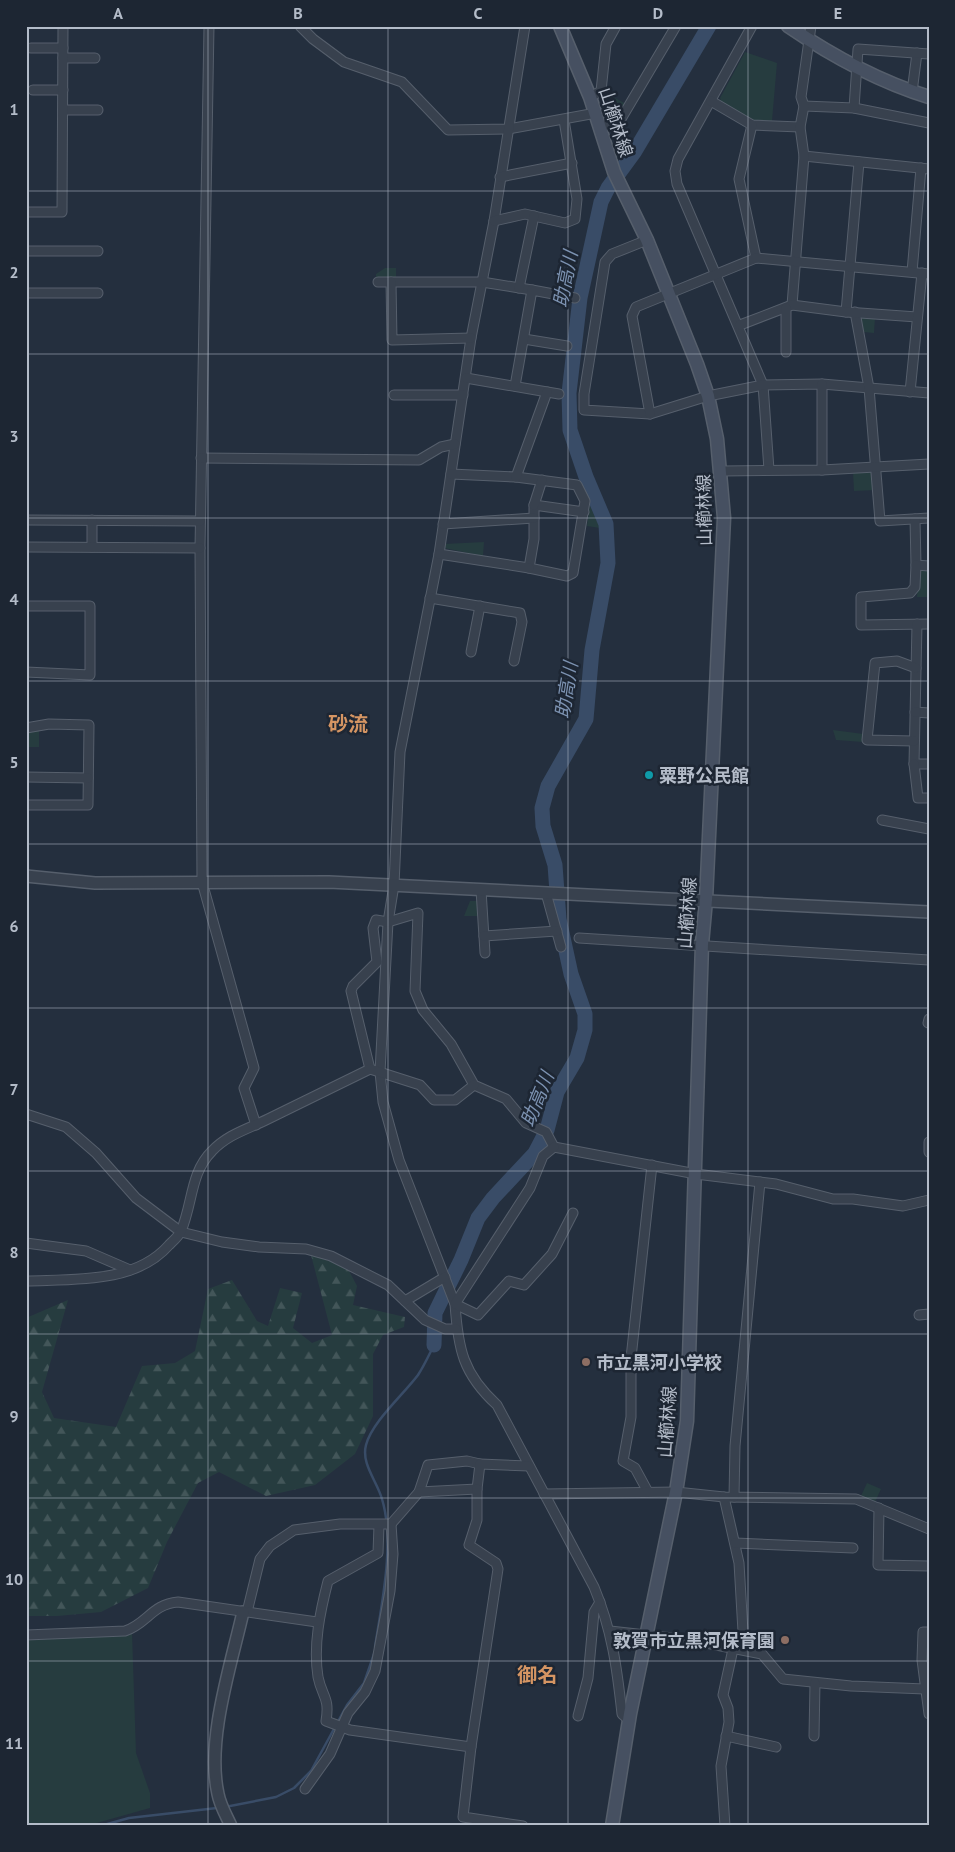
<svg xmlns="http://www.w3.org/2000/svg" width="955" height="1852" viewBox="0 0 955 1852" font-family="'PT Sans','Noto Sans JP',sans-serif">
	<defs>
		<pattern id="forest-firs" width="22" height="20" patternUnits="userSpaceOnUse" patternTransform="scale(1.25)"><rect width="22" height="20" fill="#263c3f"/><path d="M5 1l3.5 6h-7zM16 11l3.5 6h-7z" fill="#435659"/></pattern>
	</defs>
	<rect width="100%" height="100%" fill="#242f3e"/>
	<g fill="#263c3f">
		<polygon points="745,52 777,63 772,121 748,120 722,104 720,98"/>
		<polygon points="606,93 626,104 617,116 607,114 600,100"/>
		<polygon points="385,268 396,268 396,279 376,279 376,274"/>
		<polygon points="864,316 875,317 874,333 864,332 861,319"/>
		<polygon points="853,472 870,472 875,478 876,490 854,491"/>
		<polygon points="590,505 600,528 587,526"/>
		<polygon points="484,542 483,556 444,548 444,544"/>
		<polygon points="922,569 929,570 929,597 917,597 918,574"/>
		<polygon points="39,730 39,747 28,747 28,732"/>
		<polygon points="833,730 863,734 863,742 836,740"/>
		<polygon points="470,901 478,901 479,916 464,916"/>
		<polygon points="867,1483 881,1489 875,1502 861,1496"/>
		<polygon points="132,1633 136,1753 150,1793 150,1808 86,1826 26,1826 26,1639 122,1636"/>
	</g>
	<polygon fill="url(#forest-firs)" points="311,1255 347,1267 357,1286 353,1305 405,1317 404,1327 383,1335 373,1354 373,1416 355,1454 315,1485 266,1496 219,1472 198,1483 167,1542 148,1588 101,1612 57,1616 26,1616 26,1318 68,1300 42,1392 54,1418 116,1427 142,1366 175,1363 195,1351 208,1289 232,1280 257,1321 268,1326 280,1288 302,1293 293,1328 312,1343 332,1335"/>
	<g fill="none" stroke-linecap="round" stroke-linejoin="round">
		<g stroke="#394c67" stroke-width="2.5">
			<path d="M375,1647c7,-45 20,-105 7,-148 -5,-18 -21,-35 -16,-54 6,-23 37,-50 52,-70 6,-9 11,-20 16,-30"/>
			<polyline points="225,1807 276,1797 294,1788 311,1771 347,1705 364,1683 374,1654"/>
			<polyline points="100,1826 129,1818 217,1808"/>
		</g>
		<polyline stroke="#394c67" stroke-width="15" points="434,1345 435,1313 461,1260 478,1218 493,1198 535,1153 547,1130 557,1092 577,1058 585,1030 585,1014 571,974 559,919 555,865 543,826 542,808 548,786 586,719 592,650 608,563 606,524 586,477 570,430 569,393 580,298 601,202 608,188 635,151 709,26"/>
		<defs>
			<g id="minor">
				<polyline points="209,26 200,548 202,882 254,1068 244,1088 256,1125"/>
				<polyline points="300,26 313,39 344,62 402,82 448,130 508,129 596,113"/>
				<path d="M525,26l-31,195 -23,117 -32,216 -39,198 -6,133 -6,37 -8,150 3,30 16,58 56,144c3,45 8,70 42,101l97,182c18,43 23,81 28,127l7,6"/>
				<polyline points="752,26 678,159 675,171 677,184 763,385 769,470"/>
				<polyline points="31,48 63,48"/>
				<polyline points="63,58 95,58"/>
				<polyline points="33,90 63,90"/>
				<polyline points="912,92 917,53"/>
				<polyline points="590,97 601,91 606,44 616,26"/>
				<polyline points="711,101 752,125 800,127"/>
				<polyline points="804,106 854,108 929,123"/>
				<polyline points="854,108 858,49 929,54"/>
				<polyline points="63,110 98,110"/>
				<polyline points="752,125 739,179 756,258"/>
				<polyline points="601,127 621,119 676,26"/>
				<polyline points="804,156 929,169"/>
				<polyline points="500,177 572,163"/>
				<polyline points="26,212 62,212 63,26"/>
				<polyline points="494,221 525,214 565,223 575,219 577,199 564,120"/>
				<polyline points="647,240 612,254 605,262 584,394 584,410 650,414 708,396 763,385 822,384 929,393"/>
				<polyline points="26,251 98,251"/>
				<polyline points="912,272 921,168"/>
				<polyline points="378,282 482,282 532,290"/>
				<polyline points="391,282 392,340 471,338"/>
				<polyline points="519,288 534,216"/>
				<polyline points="26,293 98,293"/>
				<polyline points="792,305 804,156 800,127 804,106 801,97 811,26"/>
				<polyline points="846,312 859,162"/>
				<polyline points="855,312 869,388 880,521 929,518"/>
				<polyline points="740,325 792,305 846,312 917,317"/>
				<polyline points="524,339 567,346"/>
				<polyline points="786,352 786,308"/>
				<polyline points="466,378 559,394"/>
				<polyline points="515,386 532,290 575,298"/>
				<polyline points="910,392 922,273"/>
				<polyline points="394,395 463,395"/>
				<polyline points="650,414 632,316 636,307 756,258 929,274"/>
				<polyline points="201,458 419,460 441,447 455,444"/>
				<polyline points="822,470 822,384"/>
				<polyline points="722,471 822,470 929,464"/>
				<polyline points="451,474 516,477 577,485 585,501 573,573 567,576 529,568 534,539 534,505 584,512"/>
				<polyline points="516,477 547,392"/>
				<polyline points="534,505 542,480"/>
				<polyline points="915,519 916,565 929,566"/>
				<polyline points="26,520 200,521"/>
				<polyline points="92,520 92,547"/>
				<polyline points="443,524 534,518"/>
				<polyline points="26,547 200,548"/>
				<polyline points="439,554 529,568"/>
				<polyline points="916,565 915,587 910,593 861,597 861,625 929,624"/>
				<polyline points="430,598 520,613 522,622 514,661"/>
				<polyline points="26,606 90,606 90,675 26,672"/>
				<polyline points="917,624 914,764 929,764"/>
				<polyline points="471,652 480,606"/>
				<polyline points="915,712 929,713"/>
				<polyline points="26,728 49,724 89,725 88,805 26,805"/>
				<polyline points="914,741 867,740 875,663 897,661 916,668"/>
				<polyline points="914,764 918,798 929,798"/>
				<polyline points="26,777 88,778"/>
				<polyline points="882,820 929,829"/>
				<polyline points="481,890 485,953"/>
				<polyline points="546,893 561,947"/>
				<polyline points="484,936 557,931"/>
				<polyline points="579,938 929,960"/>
				<polyline points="928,1023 929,1019"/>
				<polyline points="370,1069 351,991 353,986 377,962 373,928 376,920 388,922 418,913 415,991 423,1010 451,1044 474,1085 506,1099 526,1123 546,1132 554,1147 696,1174 776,1184 833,1199 853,1199 903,1206 929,1200"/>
				<polyline points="26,1114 66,1127 96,1153 136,1198 181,1232 222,1242 259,1247 306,1249 331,1256 388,1285 425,1320 445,1329 456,1329"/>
				<polyline points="929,1142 929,1152"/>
				<polyline points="554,1147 543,1156 530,1188 455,1304 478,1315 509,1281 524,1285 552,1254 573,1213"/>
				<polyline points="26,1243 86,1251 130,1270"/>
				<path d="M26,1281c47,-2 109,3 143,-36 4,-4 10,-9 12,-14 12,-28 9,-58 31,-80 16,-17 36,-22 56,-32 34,-17 68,-33 102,-50l50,16 14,15h21l19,-15"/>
				<polyline points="405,1301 445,1277"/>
				<polyline points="919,1315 929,1314"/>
				<polyline points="419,1492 428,1465 467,1461 480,1464"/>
				<polyline points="648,1492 635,1468 623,1461 631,1417 631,1358 652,1165"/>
				<polyline points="544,1494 676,1492 724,1497 856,1499 929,1529"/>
				<polyline points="724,1497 739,1563 744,1649"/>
				<polyline points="734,1497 735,1446 760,1182"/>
				<polyline points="879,1508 878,1565 929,1566"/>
				<path d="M379,1525l-1,28 -50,28c-8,31 -15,64 -10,96 4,20 12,20 8,44l24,9 121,17 -8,70 60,9"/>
				<polyline points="735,1543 853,1548"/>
				<polyline points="247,1612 260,1559 270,1546 294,1530 340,1524 391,1524 419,1492 477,1489 480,1464 529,1466"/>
				<polyline points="610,1631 691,1640 762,1654 783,1679 851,1686 925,1689"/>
				<polyline points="929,1632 923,1632 922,1660 929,1714"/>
				<path d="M26,1635l99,-4c22,-7 27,-27 53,-29l139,20"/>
				<polyline points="578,1716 588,1678 594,1612 600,1602"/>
				<polyline points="726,1736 776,1747"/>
				<polyline points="814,1736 815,1683"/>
				<polyline points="471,1747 498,1569 496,1563 469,1545 477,1520 477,1489"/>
				<polyline points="305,1789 330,1754 348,1713 365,1692 375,1671 390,1591 393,1554 391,1524"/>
				<polyline points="725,1826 721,1766 729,1722 728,1708 723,1695 733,1649"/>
			</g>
			<g id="tertiary">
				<polyline points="26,876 95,883 329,882 929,912"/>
				<path d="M231,1826c-5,-11 -11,-21 -13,-32 -12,-54 13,-129 25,-182"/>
			</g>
			<g id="secondary">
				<polyline points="560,26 590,97 614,172 647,240 697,364 708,396 717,439 724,518 706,900 702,944 687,1421 676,1492 630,1714 612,1826"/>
				<path d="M788,26c44,30 89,55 141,71"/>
			</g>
		</defs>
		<use href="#minor" stroke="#565f6c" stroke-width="11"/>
		<use href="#tertiary" stroke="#565f6c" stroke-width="14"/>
		<use href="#secondary" stroke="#565f6c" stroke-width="15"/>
		<use href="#minor" stroke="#38414e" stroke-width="9"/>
		<use href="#tertiary" stroke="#38414e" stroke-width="11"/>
		<use href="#secondary" stroke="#465061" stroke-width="12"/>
	</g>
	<path fill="none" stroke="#b4bcc9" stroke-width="1" stroke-opacity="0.55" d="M208,26v1800M388,26v1800M568,26v1800M748,26v1800M26,191h903M26,354h903M26,518h903M26,681h903M26,844h903M26,1008h903M26,1171h903M26,1334h903M26,1498h903M26,1661h903"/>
	<circle fill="#0f9aa8" stroke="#1d2633" stroke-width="2" cx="649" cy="775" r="5"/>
	<g fill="#8d6e63" stroke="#1d2633" stroke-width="2">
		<circle cx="586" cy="1362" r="5"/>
		<circle cx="785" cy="1640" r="5"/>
	</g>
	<g text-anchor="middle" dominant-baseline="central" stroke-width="5" stroke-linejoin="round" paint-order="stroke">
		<g font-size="18" fill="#b4bcc9" stroke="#1d2633">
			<text transform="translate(616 122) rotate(72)">山櫛林線</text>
			<text transform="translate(704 510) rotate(-91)">山櫛林線</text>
			<text transform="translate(687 913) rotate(-86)">山櫛林線</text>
			<text transform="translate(667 1422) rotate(-86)">山櫛林線</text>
		</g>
		<g font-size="18" font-weight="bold" fill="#b4bcc9" stroke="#1d2633" text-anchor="start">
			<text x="659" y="775">粟野公民館</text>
			<text x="596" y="1362">市立黒河小学校</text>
			<text x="775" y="1640" text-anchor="end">敦賀市立黒河保育園</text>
		</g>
		<g font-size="19" font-style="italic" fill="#7c92b1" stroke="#1d2633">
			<text transform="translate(565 279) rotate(-79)">助高川</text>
			<text transform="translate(566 690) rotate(-81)">助高川</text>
			<text transform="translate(537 1099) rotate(-68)">助高川</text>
		</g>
		<g font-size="20" font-weight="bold" fill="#d59563" stroke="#1d2633">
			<text x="348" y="724">砂流</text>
			<text x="537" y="1675">御名</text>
		</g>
	</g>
	<rect width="955" height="1852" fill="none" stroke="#1d2633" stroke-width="55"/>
	<rect x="28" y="28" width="900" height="1796" fill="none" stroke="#b4bcc9" stroke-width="2"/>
	<g font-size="16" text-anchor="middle" font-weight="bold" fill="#b4bcc9">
		<text x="118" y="19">A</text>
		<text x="298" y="19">B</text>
		<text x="478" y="19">C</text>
		<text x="658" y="19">D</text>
		<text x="838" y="19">E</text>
		<text x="14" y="115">1</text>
		<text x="14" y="278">2</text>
		<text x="14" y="442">3</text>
		<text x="14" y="605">4</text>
		<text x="14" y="768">5</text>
		<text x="14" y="932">6</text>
		<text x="14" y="1095">7</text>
		<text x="14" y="1258">8</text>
		<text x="14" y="1422">9</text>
		<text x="14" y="1585">10</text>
		<text x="14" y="1749">11</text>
	</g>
</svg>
